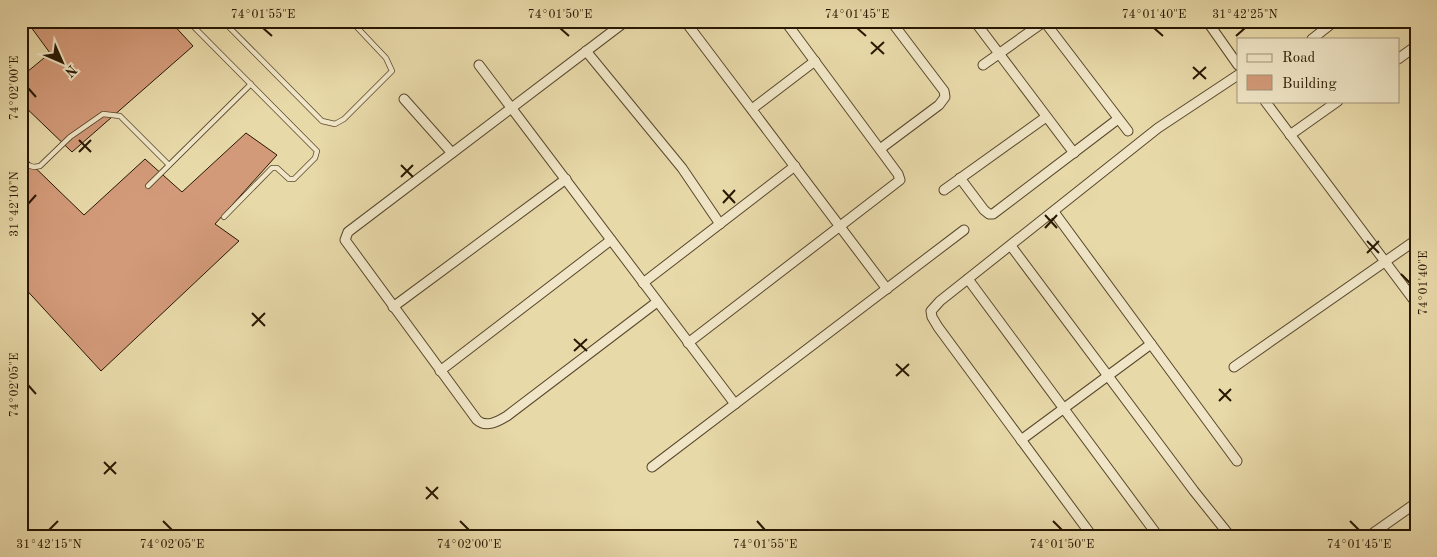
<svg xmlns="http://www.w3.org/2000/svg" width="1437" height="557" viewBox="0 0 1437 557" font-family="'Old Standard TT',serif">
	<rect width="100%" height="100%" fill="#e8d9a9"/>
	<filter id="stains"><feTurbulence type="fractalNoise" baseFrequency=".004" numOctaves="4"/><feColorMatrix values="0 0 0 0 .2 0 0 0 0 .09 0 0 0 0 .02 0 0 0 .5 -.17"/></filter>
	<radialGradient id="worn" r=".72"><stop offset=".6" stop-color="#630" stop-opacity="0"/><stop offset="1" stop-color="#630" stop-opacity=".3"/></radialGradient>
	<g fill="#d39a79" stroke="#281702">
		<polygon points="31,21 170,21 193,46 72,152 21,103 21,77 50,53 28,23"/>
		<polygon points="246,133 277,155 215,224 239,241 101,371 21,284 21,154 84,215 145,159 182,192"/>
	</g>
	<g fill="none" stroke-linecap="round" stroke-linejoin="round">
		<defs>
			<g id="lane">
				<polyline points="188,21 317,151 315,158 294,179 289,179 277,168 272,168 224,217"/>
				<polyline points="223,21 322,121 335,124 344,119 392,71 386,58 351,21"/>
				<polyline points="21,163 34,167 40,166 70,137 103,114 120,116 169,165"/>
				<polyline points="148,186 251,84"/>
			</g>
			<g id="street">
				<path d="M626,21l-278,211 -3,8 132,180c9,8 20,2 30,-4l150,-114"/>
				<polyline points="685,21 887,289"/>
				<polyline points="1044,21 1128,131"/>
				<polyline points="1207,21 1238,65"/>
				<polyline points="976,23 1074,153"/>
				<polyline points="1312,39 1335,21"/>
				<polyline points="586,51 682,168 720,224"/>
				<polyline points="1398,59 1416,46"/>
				<polyline points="479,65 735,404"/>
				<polyline points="983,65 1045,21"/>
				<polyline points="404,99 452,153"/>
				<polyline points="1265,101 1416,303"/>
				<polyline points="752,109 815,61"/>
				<polyline points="1290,135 1338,101"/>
				<polyline points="880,149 939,105 945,97 944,91 891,21"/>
				<polyline points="960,178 984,210 989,214 993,214 1118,119"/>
				<polyline points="944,190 1046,117"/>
				<polyline points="1054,212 1237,461"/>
				<polyline points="1011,246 1194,491 1230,536"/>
				<polyline points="968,279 1158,536"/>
				<polyline points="643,283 795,166"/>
				<polyline points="393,307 566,179"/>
				<polyline points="688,343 900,180 898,174 785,21"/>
				<polyline points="1234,367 1416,240"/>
				<polyline points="440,371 611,240"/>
				<polyline points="1021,440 1151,344"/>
				<polyline points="652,467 964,230"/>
				<polyline points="1092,536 938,327 932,317 931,311 940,301 1158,128 1238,75"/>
				<polyline points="1369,536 1416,503"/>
			</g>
		</defs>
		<use href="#lane" stroke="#58482c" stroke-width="6"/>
		<use href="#street" stroke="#58482c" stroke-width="11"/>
		<use href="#lane" stroke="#f0e6c7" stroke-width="4.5"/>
		<use href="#street" stroke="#f0e6c7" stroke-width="9"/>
	</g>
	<path fill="none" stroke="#281702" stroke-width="2" d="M263,28l9,8M560,28l9,8M857,28l9,8M1154,28l9,8M1236,36l9,-8M871,42l13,12M871,54l13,-12M1193,67l13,12M1193,79l13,-12M28,88l8,9M79,140l12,12M79,152l12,-12M401,165l12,12M401,177l12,-12M723,190l12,13M723,203l12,-13M28,204l8,-9M1045,215l12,13M1045,228l12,-13M1367,241l12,12M1367,253l12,-12M1401,274l9,9M252,313l13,13M252,326l13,-13M574,339l13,12M574,351l13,-12M896,364l13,12M896,376l13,-12M28,385l8,9M1219,389l12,12M1219,401l12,-12M104,462l12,12M104,474l12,-12M426,487l12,12M426,499l12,-12M163,521l9,9M460,521l9,9M757,521l8,9M1053,521l9,9M1350,521l9,9M49,530l9,-9"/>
	<rect width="1437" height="557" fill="none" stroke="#e8d9a9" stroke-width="55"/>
	<rect x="1237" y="38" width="162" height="65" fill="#f0e6c7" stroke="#a09378"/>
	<rect x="1247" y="54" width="25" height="8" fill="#f0e6c7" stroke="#a09378"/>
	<text x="1282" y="62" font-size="15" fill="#281702">Road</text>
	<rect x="1247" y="75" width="25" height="15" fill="#d39a79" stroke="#a09378"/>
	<text x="1282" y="88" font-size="15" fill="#281702">Building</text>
	<g transform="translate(62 62) rotate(135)" stroke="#f0e6c7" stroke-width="4" paint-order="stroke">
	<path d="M0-4L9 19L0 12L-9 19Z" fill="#281702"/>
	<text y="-8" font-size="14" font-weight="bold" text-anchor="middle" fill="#281702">N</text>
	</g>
	<rect x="28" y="28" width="1382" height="502" fill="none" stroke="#281702" stroke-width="2"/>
	<g font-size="12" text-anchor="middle" fill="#281702">
		<text x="263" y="18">74°01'55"E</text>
		<text x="560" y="18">74°01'50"E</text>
		<text x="857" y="18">74°01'45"E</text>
		<text x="1154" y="18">74°01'40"E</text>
		<text x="1245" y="18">31°42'25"N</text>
		<text transform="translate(14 88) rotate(-90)" y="4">74°02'00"E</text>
		<text transform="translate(14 204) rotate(-90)" y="4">31°42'10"N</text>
		<text transform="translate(1423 283) rotate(-90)" y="4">74°01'40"E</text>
		<text transform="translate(14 385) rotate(-90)" y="4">74°02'05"E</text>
		<text x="49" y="548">31°42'15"N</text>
		<text x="172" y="548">74°02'05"E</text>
		<text x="469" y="548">74°02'00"E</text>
		<text x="765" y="548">74°01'55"E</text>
		<text x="1062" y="548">74°01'50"E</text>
		<text x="1359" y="548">74°01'45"E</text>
	</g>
	<rect width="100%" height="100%" filter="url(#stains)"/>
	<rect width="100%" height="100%" fill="url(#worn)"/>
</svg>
